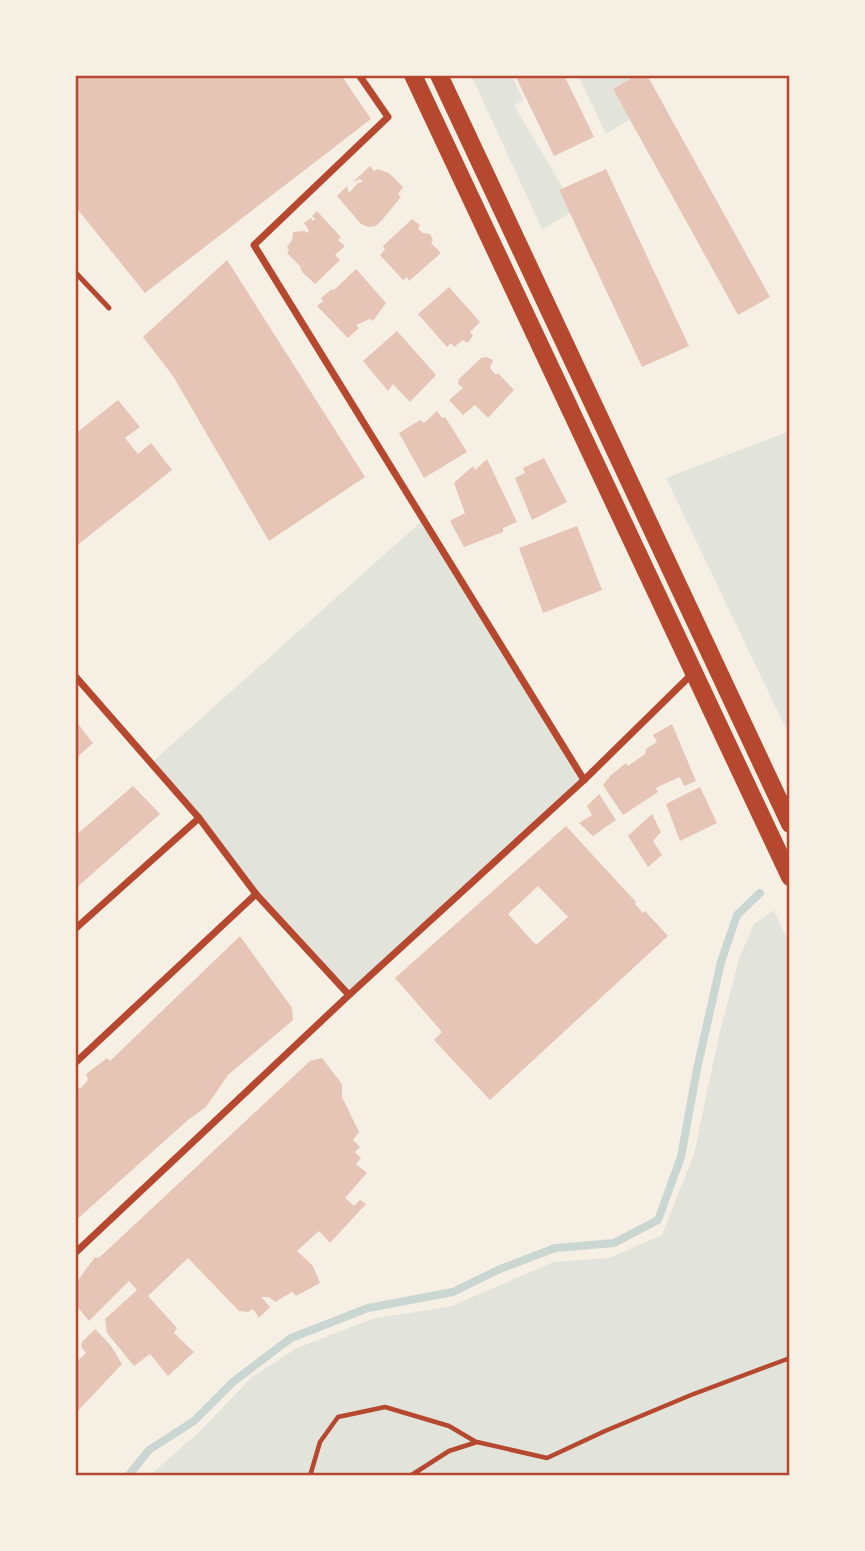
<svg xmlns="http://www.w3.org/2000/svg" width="865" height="1551" viewBox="0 0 865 1551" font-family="'Fira Sans Condensed',sans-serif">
	<rect width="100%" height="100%" fill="#f6efe4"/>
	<g fill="#e2e4dc">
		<polygon points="471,75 512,75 523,101 514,105 563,188 559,191 570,213 542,229"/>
		<polygon points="578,75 637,75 613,89 630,119 606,134"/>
		<polygon points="790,431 790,737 666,478"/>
		<polygon points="423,520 584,780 349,995 256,894 199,818 150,764"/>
		<polygon points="774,910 790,945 790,1476 149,1476 201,1430 252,1377 297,1348 372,1319 452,1306 553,1262 609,1258 662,1235 694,1154 719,1035 739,959 754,924"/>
	</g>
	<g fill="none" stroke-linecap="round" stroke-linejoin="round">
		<polyline stroke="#c9d6d2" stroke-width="8" points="128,1476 149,1450 194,1421 233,1382 291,1338 368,1308 453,1292 500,1269 555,1248 614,1243 658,1220 681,1157 697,1069 721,962 737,915 760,893"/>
	</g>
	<g fill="#e6c5b7" fill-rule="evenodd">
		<polygon points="75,75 341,75 371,119 145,293 75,206"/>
		<polygon points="515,75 564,75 594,137 554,156"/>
		<polygon points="637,75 647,75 770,297 738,315 613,89"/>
		<polygon points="370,166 374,171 378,169 389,173 403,187 398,194 401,197 382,220 376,226 368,227 361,224 337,196 347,186 349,193 358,183 363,182 360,179 353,182"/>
		<polygon points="606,169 689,346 642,367 559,190"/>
		<polygon points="317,211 341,237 338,240 345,246 335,255 340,260 315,284 302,272 300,266 287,253 289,250 287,247 292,240 293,232 305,231 306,233 309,231 304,223 311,218 313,221 315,219 312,216"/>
		<polygon points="412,219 420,225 418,229 423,233 430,234 433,240 431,243 441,253 409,281 407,277 403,280 380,255 385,250 383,246"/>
		<polygon points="227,260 365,477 269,541 173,376 143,337"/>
		<polygon points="356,269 386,303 373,321 370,319 356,325 359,328 348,338 317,306 323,301 321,298 332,289 334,290"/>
		<polygon points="449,287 480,322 470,332 473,336 467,343 463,340 454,347 451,343 447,347 418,314"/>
		<polygon points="397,331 436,375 410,402 393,384 388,391 363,361"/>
		<polygon points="486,357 493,360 490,368 496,375 498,373 514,390 488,418 475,405 463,415 449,400 463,388 458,384 459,379 481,358"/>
		<polygon points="118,400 140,427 125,438 138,454 151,443 172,470 75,547 75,434"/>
		<polygon points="437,411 442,418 445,417 467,452 424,478 399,433 420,420 424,423"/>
		<polygon points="544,458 567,502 532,520 515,478 525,473 523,468"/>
		<polygon points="487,459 517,522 503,528 503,532 464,547 450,521 465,513 454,483 473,466 475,470"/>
		<polygon points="577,526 602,590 543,613 519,548"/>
		<polygon points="75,720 93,743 75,759"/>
		<polygon points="672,724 696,781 684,786 680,777 664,784 656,788 658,792 623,815 603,785 611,775 626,763 628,766 645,754 646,749 657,742 653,735"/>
		<polygon points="133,786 160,814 75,889 75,836"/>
		<polygon points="700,787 717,823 680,841 666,804"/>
		<polygon points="599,794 616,820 593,836 579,823 592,815 587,806"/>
		<polygon points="652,814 661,832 653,841 662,855 648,867 628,836"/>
		<path d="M566,826l70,76 -1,2 8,9 2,-2 23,25 -178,164 -56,-60 8,-8 -47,-54zM538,886l30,31 -32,28 -28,-31z"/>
		<polygon points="240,936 292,1008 293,1020 228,1075 206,1107 188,1120 75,1221 75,1087 77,1085 80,1089 88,1080 86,1074 107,1058 110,1061"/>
		<polygon points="322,1058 342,1084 342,1097 359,1132 353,1140 360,1147 355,1152 361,1158 356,1164 367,1173 345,1198 354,1206 360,1200 366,1204 330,1243 319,1231 297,1251 313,1266 320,1283 296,1296 292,1292 275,1302 269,1297 261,1297 270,1307 259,1318 253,1309 248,1312 239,1311 188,1258 148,1296 177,1328 174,1333 194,1352 168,1376 150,1354 134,1366 107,1333 105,1319 137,1290 129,1281 89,1321 75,1304 76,1283 95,1257 98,1258 102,1255 310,1061"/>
		<polygon points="95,1329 111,1346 122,1364 75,1414 75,1363 86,1353 81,1347 82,1342"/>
	</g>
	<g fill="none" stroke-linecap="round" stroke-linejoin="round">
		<g stroke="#b5482f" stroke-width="4.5">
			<polyline points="310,1476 320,1442 338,1417 385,1407 449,1426 476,1442"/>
			<polyline points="410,1476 449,1451 477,1442 547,1458 605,1431 691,1395 790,1358"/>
		</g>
		<polyline stroke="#b5482f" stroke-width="5" points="75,272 109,308"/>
		<g stroke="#b5482f" stroke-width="7">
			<polyline points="359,75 388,117 254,245 584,780"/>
			<polyline points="75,676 199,818 256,894 349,995"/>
			<polyline points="75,929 199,818"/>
			<polyline points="75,1063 256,894"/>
			<polyline points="75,1253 349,995 584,780 693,673"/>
		</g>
		<g stroke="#b5482f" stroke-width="18">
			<polyline points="413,75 790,877"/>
			<polyline points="439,75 790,824"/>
		</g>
	</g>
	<rect width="865" height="1551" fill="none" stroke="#f6efe4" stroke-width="154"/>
	<rect x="77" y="77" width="711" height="1397" fill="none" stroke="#b5482f" stroke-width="2.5"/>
</svg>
